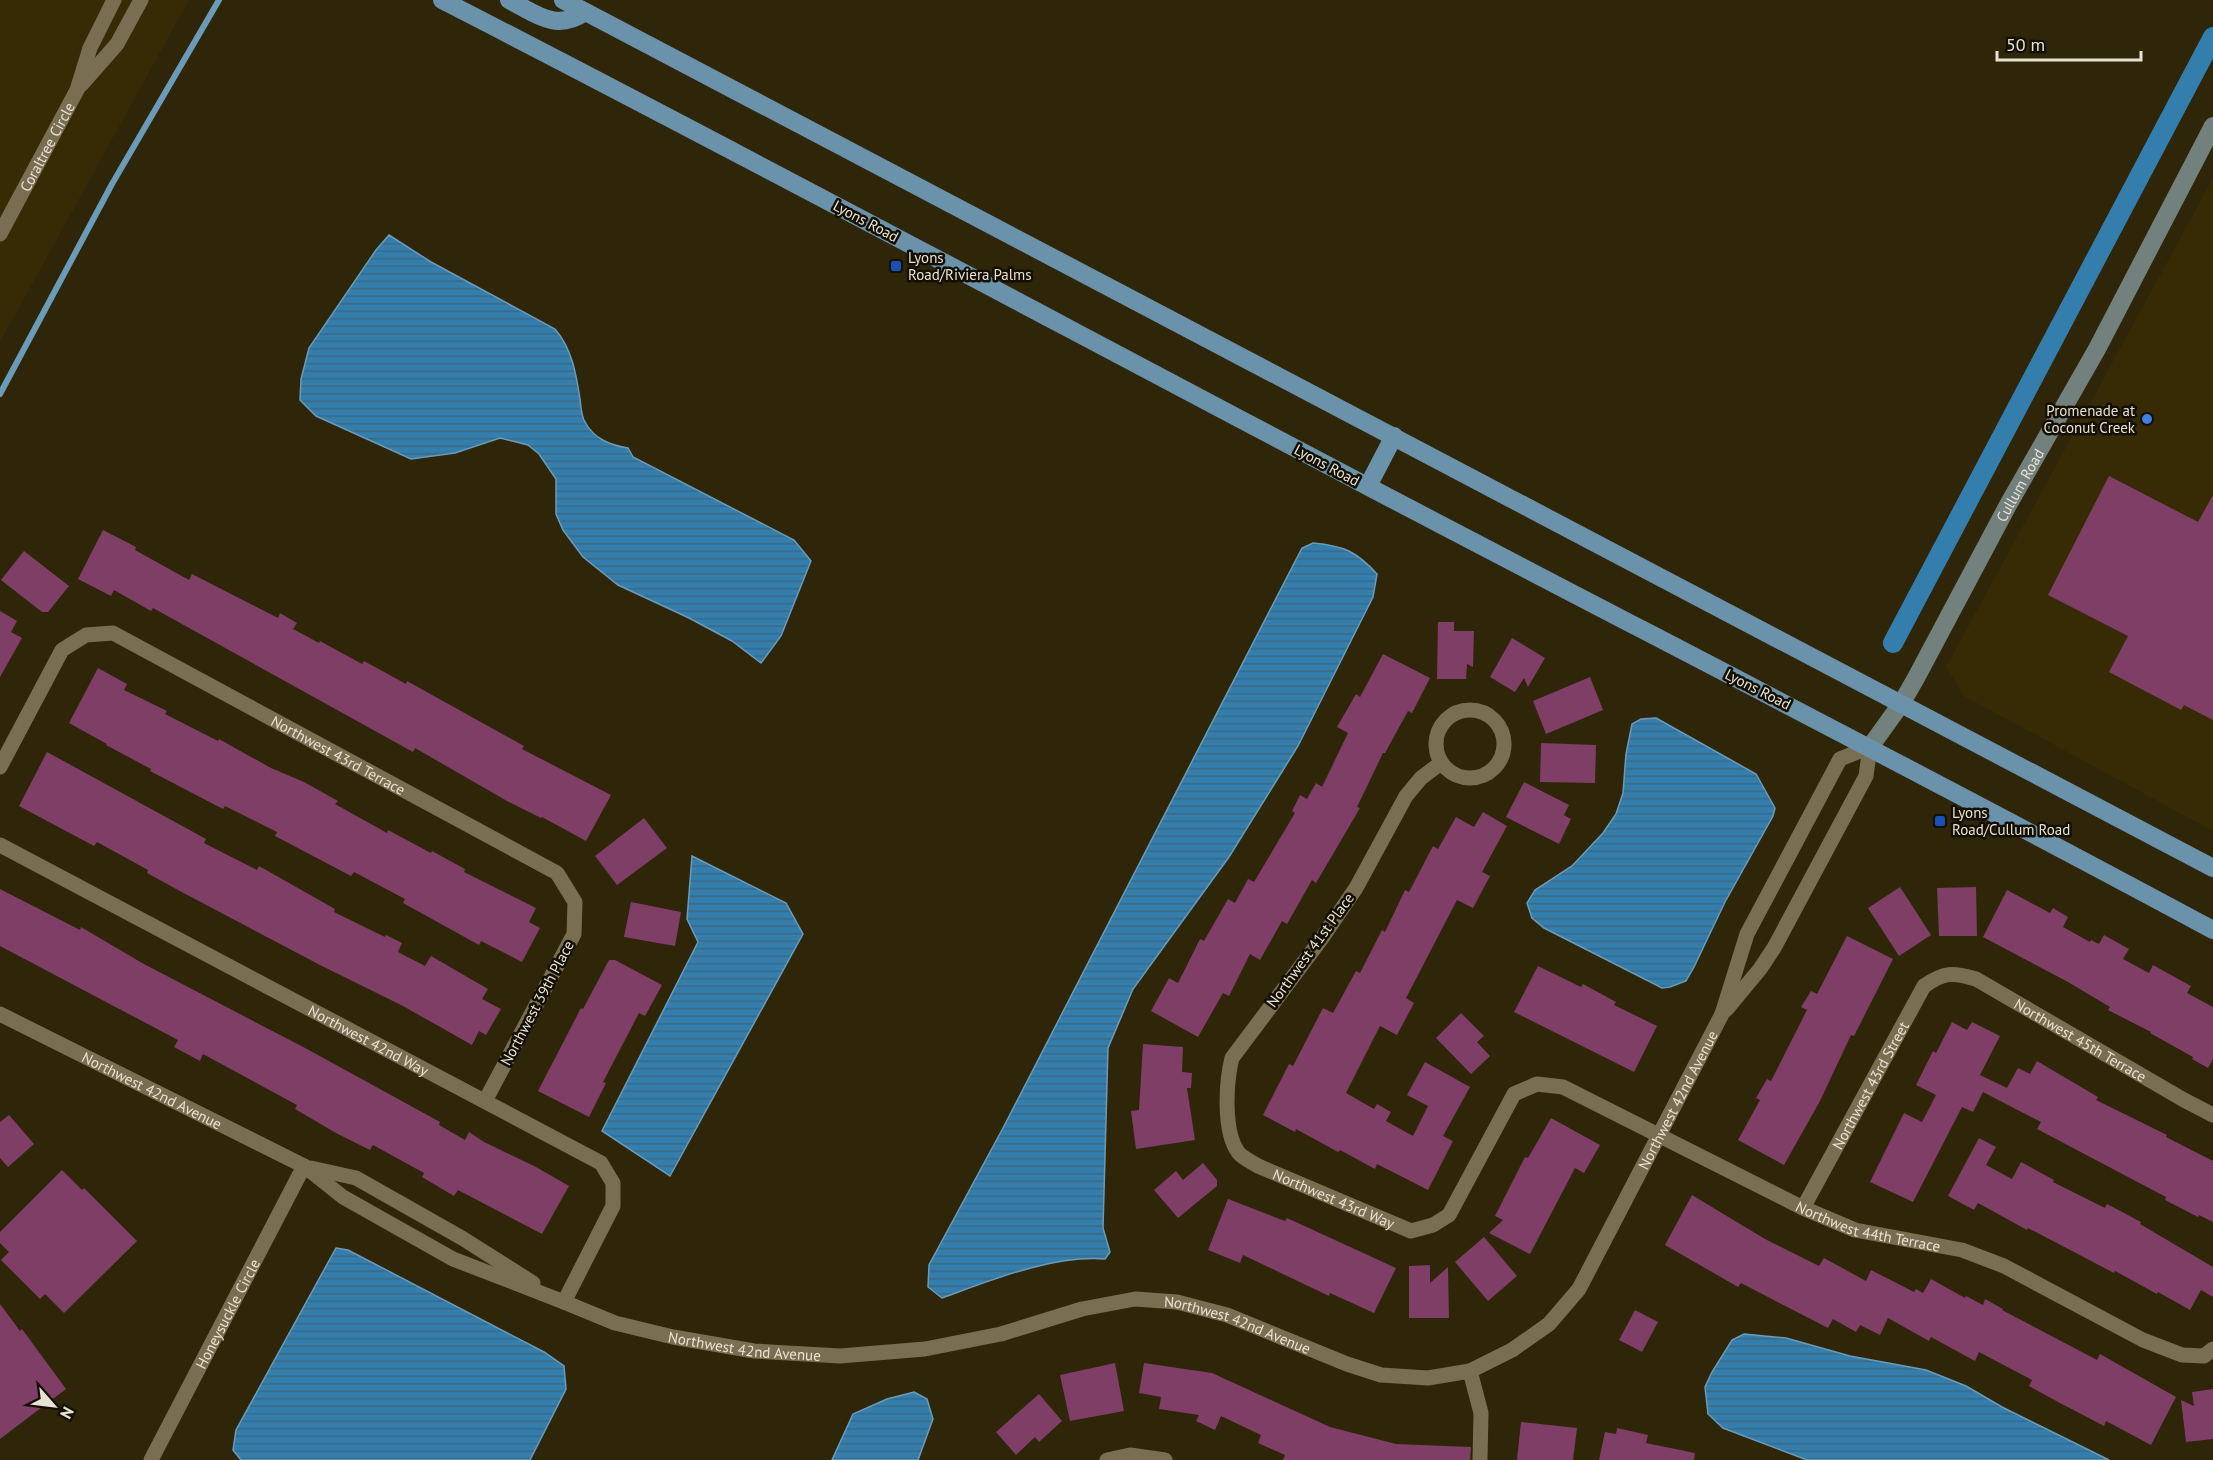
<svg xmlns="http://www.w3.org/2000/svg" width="2213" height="1460" viewBox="0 0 2213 1460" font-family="'PT Sans',sans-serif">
	<defs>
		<pattern id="water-rules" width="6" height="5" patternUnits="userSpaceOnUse" patternTransform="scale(1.5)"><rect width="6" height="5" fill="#347eae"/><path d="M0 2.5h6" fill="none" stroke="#3b6782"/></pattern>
	</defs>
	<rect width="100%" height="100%" fill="#2f2509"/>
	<g fill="#372b06">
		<polygon points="0,0 189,0 0,342"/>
		<polygon points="2213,178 2213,831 1964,696 1946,667"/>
	</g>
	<g fill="url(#water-rules)" stroke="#6a9cb9" stroke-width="1.5">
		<path d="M389,235l42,27 124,67c17,20 21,44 25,70 1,7 1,17 5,23 9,17 25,23 43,26l5,9 161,83 17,21 -30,75 -20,27 -29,-22 -43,-23 -71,-33 -35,-28 -20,-27 -7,-16v-35l-17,-25 -11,-9 -28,-7 -45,15 -44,6 -95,-43 -16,-16 1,-21 8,-31 67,-98z"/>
		<path d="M1313,543c31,3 43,8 64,31l-4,23 -75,149 -69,111 -96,132 -25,59 -5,180 7,24 -5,7c-53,-4 -113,21 -163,39l-14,-11 1,-22 74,-137 299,-580z"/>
		<polygon points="1656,718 1756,774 1775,808 1773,816 1725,902 1694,967 1686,981 1670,987 1662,988 1544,928 1532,918 1527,903 1535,890 1572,866 1603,833 1616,814 1623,793 1626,754 1632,724 1641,719"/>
		<polygon points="692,856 786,903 803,934 670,1176 602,1131 698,942 687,919"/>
		<polygon points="336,1248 348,1250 544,1352 564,1366 566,1389 530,1460 241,1460 233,1450 236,1430"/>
		<polygon points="1744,1334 1786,1338 1850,1356 1926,1370 1966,1386 2002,1407 2109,1460 1807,1460 1723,1428 1708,1414 1705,1387 1712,1372 1732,1340"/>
		<polygon points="914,1392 927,1399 933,1419 918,1460 832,1460 853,1414 887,1399"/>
	</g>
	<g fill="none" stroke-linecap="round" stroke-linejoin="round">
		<polyline stroke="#6a9cb9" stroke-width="6" points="0,394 112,184 219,0"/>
		<polyline stroke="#347eae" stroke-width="20" points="1893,643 2213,37"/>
	</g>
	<g fill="#7e3e66">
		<polygon points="2109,476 2198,522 2213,495 2213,720 2184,705 2181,710 2109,672 2128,636 2048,595"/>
		<polygon points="103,530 136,547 135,550 189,580 192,574 278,618 280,613 297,623 293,629 319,643 320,641 362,664 364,661 406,684 407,681 524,746 522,749 611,795 586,841 542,817 541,818 507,801 415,748 413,752 153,608 151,611 114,590 111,596 78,579"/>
		<polygon points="24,551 69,586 48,612 42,612 1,580"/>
		<polygon points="0,611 17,621 11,632 22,638 0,677"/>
		<polygon points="1438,622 1454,622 1454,631 1474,631 1473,667 1467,664 1466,679 1437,679"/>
		<polygon points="1512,638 1545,658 1528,687 1524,678 1515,692 1490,677"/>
		<polygon points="1383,654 1430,678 1412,713 1408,711 1385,753 1383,753 1357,807 1360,808 1316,883 1312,880 1287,924 1282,921 1260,960 1250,954 1229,996 1223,993 1198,1037 1151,1011 1169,978 1178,983 1200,939 1204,941 1228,899 1235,903 1248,879 1254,882 1295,813 1292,811 1300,795 1307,799 1316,783 1322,787 1348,733 1337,727 1356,694 1360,697"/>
		<polygon points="98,668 127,684 124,690 167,711 165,714 218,741 219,739 271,768 304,782 338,801 335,804 387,833 388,830 431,853 432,851 465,869 464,872 536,908 529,922 540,928 522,962 481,941 479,945 403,903 405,899 354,872 351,876 275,836 277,832 225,806 223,809 150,771 151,769 106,745 107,744 69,723"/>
		<polygon points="1590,677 1603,710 1546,734 1533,701"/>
		<polygon points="1541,743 1596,745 1595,783 1540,782"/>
		<polygon points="47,752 206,839 204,843 257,870 259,866 335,909 334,912 385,937 386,935 402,943 398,952 425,966 431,956 488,989 482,999 501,1009 486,1035 479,1031 472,1045 403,1006 320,965 178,890 147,873 148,870 97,842 94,846 19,806"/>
		<polygon points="1524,782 1569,805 1564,815 1571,819 1559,844 1506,817"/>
		<polygon points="1483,812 1507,826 1482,872 1490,876 1473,908 1457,900 1406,998 1414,1003 1397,1035 1380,1026 1346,1093 1374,1109 1377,1104 1391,1112 1386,1121 1413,1136 1428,1106 1407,1095 1425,1062 1470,1087 1443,1136 1453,1141 1428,1190 1377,1164 1375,1169 1340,1150 1338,1152 1296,1129 1295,1132 1263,1115 1289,1064 1293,1066 1323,1008 1333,1013 1356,971 1360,973 1382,930 1385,932 1405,890 1409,892 1433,846 1438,849 1456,817 1474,827"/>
		<polygon points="644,818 667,848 617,885 595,856"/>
		<polygon points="1900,887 1931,935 1899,956 1868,908"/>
		<polygon points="1976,887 1977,936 1939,936 1937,888"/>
		<polygon points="0,889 80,930 81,927 142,963 307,1049 440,1122 439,1125 465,1140 469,1132 484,1142 536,1167 569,1186 542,1234 458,1190 454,1196 422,1177 424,1173 373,1145 370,1150 336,1133 295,1109 297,1105 203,1054 200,1061 174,1047 178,1040 0,946"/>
		<polygon points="2007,890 2050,913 2053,908 2068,917 2063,927 2090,942 2091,940 2099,944 2104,935 2129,949 2123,959 2149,973 2153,965 2191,986 2187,993 2213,1007 2213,1059 2208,1068 2192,1059 2193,1057 2150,1033 2151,1032 2108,1010 2110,1007 2068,982 1983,937"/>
		<polygon points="631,902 681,912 675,946 624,937"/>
		<polygon points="1847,936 1893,959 1854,1036 1851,1035 1820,1101 1784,1165 1738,1140 1760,1100 1756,1098 1767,1079 1771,1081 1807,1010 1801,1007 1811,991 1817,994"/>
		<polygon points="609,960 615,960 662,985 645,1016 639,1013 603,1082 606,1083 589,1117 538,1091 581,1008 583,1009"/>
		<polygon points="1538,966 1581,987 1583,984 1616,1002 1614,1005 1657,1026 1634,1072 1514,1012"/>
		<polygon points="1461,1013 1484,1036 1477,1042 1490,1056 1471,1074 1436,1038"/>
		<polygon points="1952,1022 1967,1030 1972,1022 2000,1036 1980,1075 2007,1088 2018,1068 2030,1074 2037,1061 2098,1097 2096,1100 2167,1135 2166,1137 2213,1161 2213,1222 2199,1215 2198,1217 2165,1200 2166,1197 2037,1129 2041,1122 1983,1092 1973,1112 1962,1107 1913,1202 1870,1182 1904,1113 1922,1122 1936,1095 1916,1085 1933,1051 1936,1053"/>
		<polygon points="1143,1044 1183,1047 1182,1072 1192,1073 1191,1088 1187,1088 1195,1140 1136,1149 1131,1111 1139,1110"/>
		<polygon points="9,1115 34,1144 8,1167 0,1158 0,1122"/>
		<polygon points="1551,1118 1600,1145 1584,1173 1575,1168 1530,1254 1489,1233 1503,1220 1495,1216 1525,1157 1528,1158"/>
		<polygon points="1979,1138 1996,1147 1986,1165 2012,1179 2021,1162 2054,1180 2053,1182 2105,1208 2107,1204 2141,1222 2140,1224 2213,1267 2213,1297 2201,1290 2190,1310 2158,1292 2157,1294 2115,1271 2114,1273 2028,1228 2027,1230 1978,1203 1974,1210 1948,1196"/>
		<polygon points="1203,1163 1217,1180 1217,1186 1178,1218 1154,1190 1176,1171 1183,1180"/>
		<polygon points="62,1170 82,1190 84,1188 137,1241 64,1313 45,1294 40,1299 1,1260 9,1252 0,1243 0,1232"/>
		<polygon points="1692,1195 1765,1239 1819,1266 1824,1258 1866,1281 1871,1270 1914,1292 1916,1289 1923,1293 1931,1279 1965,1298 1966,1296 1983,1305 1985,1299 2003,1309 2002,1310 2097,1360 2100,1354 2176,1397 2151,1445 2106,1421 2104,1426 2060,1403 2029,1386 2032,1380 1979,1352 1975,1361 1931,1337 1929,1341 1888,1318 1880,1335 1860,1325 1856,1332 1833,1319 1828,1328 1741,1283 1738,1287 1665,1245"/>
		<polygon points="1228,1199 1285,1221 1287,1218 1396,1268 1374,1313 1330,1293 1329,1296 1243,1255 1240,1263 1208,1250"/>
		<polygon points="1484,1237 1517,1276 1488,1301 1455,1262"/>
		<polygon points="1430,1265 1430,1283 1448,1267 1449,1318 1409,1318 1409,1266"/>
		<polygon points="0,1304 20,1331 22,1329 66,1389 0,1439"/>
		<polygon points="1635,1310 1658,1322 1642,1352 1619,1340"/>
		<polygon points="1115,1363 1124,1411 1070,1421 1060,1375"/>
		<polygon points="1144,1363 1212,1373 1330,1427 1396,1444 1471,1447 1470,1460 1283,1460 1285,1455 1258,1443 1261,1435 1221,1416 1215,1430 1196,1421 1199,1415 1159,1409 1161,1397 1139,1393"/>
		<polygon points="2213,1389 2213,1439 2186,1442 2181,1400 2194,1406 2192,1392"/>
		<polygon points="1039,1394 1062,1421 1039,1442 1035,1437 1016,1455 996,1432"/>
		<polygon points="1521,1422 1577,1428 1573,1460 1517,1460"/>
		<polygon points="1617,1428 1648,1435 1646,1443 1695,1453 1694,1460 1599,1460 1605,1432 1616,1434"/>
	</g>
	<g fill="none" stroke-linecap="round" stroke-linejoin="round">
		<g stroke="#796e51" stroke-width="15">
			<polyline points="81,85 117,44 141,0"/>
			<path id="s1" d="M0,234l77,-144 13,-42 24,-48"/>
			<circle cx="1470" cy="744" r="34"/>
			<path id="s2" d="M1441,763l-20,15 -15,18 -50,92 -34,50 -90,120c-6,24 -9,73 6,94 4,6 14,10 20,14l153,65 22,-6 16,-10 65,-121 23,-10 26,3 240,121 52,22 107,20 42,16 139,74 39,15 22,1 9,-7"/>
			<path id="s3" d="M0,767l62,-117 24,-15 27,-2 444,240 18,29 -1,32 -89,167"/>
			<path id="s4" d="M0,845l601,318 12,20v23l-49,96"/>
			<polyline points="1726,1010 1760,969 1774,948 1866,776 1870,747"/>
			<path id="s5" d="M0,1014l304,152 39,31 110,62 111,43 51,21 58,14 81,14 86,5 85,-7 76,-15 81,-25 53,-10 42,3 50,13 120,49 34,11 47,3 42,-7 42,-21 37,-26 30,-35 143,-275 25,-80 93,-175 30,-12"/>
			<polyline points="311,1168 356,1178 462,1238 533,1283"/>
			<path id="s6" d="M1803,1208l121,-222c20,-14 29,-14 52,-7l208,121 29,15"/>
			<polyline points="1470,1371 1481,1413 1480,1460"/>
			<path id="s7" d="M151,1460l153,-294"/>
			<polyline points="1107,1460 1130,1455 1165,1460"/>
		</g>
		<path stroke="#72807e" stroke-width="18" id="s8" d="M1870,747l31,-43 15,-26 92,-173 89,-156 116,-223"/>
		<g stroke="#6b92ab" stroke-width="18">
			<path d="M442,0c310,159 617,324 925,486 282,148 566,293 846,444"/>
			<path d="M509,0c27,14 47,32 76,12"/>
			<polyline points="563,0 2213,868"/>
			<polyline points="1368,486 1394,436"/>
		</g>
	</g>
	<g fill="#1a4fb4" stroke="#130f05" stroke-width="2">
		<rect x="890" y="260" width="12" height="12" rx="3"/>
		<rect x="1934" y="815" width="12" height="12" rx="3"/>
	</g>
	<circle fill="#3f7fe0" stroke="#130f05" stroke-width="2" cx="2147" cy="419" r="6"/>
	<g text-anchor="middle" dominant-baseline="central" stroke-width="5" stroke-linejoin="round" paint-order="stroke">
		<g font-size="15" fill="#e8e2d2" stroke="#130f05">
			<text stroke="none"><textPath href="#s1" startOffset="99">Coraltree Circle</textPath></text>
			<text transform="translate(866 221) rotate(28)">Lyons Road</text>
			<text transform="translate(1327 465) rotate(28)">Lyons Road</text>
			<text stroke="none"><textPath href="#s8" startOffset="302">Cullum Road</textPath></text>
			<text transform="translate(1758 689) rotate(27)">Lyons Road</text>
			<text stroke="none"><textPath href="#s3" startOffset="444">Northwest 43rd Terrace</textPath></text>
			<text transform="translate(1310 950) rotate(-54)">Northwest 41st Place</text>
			<text transform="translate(537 1003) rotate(-62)">Northwest 39th Place</text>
			<text stroke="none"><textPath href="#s4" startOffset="417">Northwest 42nd Way</textPath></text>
			<text stroke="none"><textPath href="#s6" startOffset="429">Northwest 45th Terrace</textPath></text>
			<text stroke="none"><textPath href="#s6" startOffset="140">Northwest 43rd Street</textPath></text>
			<text stroke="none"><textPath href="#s5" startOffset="170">Northwest 42nd Avenue</textPath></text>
			<text stroke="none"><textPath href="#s5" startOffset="1920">Northwest 42nd Avenue</textPath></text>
			<text stroke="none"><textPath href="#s2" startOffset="567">Northwest 43rd Way</textPath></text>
			<text stroke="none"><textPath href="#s2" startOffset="1218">Northwest 44th Terrace</textPath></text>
			<text stroke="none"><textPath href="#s7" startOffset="165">Honeysuckle Circle</textPath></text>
			<text stroke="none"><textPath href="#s5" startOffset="1326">Northwest 42nd Avenue</textPath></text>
			<text stroke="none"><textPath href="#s5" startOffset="822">Northwest 42nd Avenue</textPath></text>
		</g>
		<g font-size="15" fill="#e8e2d2" stroke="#130f05" text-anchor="start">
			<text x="908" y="257">Lyons<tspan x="908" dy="17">Road/Riviera Palms</tspan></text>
			<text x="2135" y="410" text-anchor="end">Promenade at<tspan x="2135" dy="17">Coconut Creek</tspan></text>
			<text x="1952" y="812">Lyons<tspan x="1952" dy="17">Road/Cullum Road</tspan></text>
		</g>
	</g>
	<g transform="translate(54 1406) rotate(118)" stroke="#130f05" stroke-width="4.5" paint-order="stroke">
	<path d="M0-4.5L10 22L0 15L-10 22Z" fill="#e8e2d2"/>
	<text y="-9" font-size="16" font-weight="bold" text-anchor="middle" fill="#e8e2d2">N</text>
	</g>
	<path d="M1997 51v9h144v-9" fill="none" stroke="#e8e2d2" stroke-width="3"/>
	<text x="2006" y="51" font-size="18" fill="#e8e2d2" stroke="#130f05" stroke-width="4.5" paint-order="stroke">50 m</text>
</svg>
